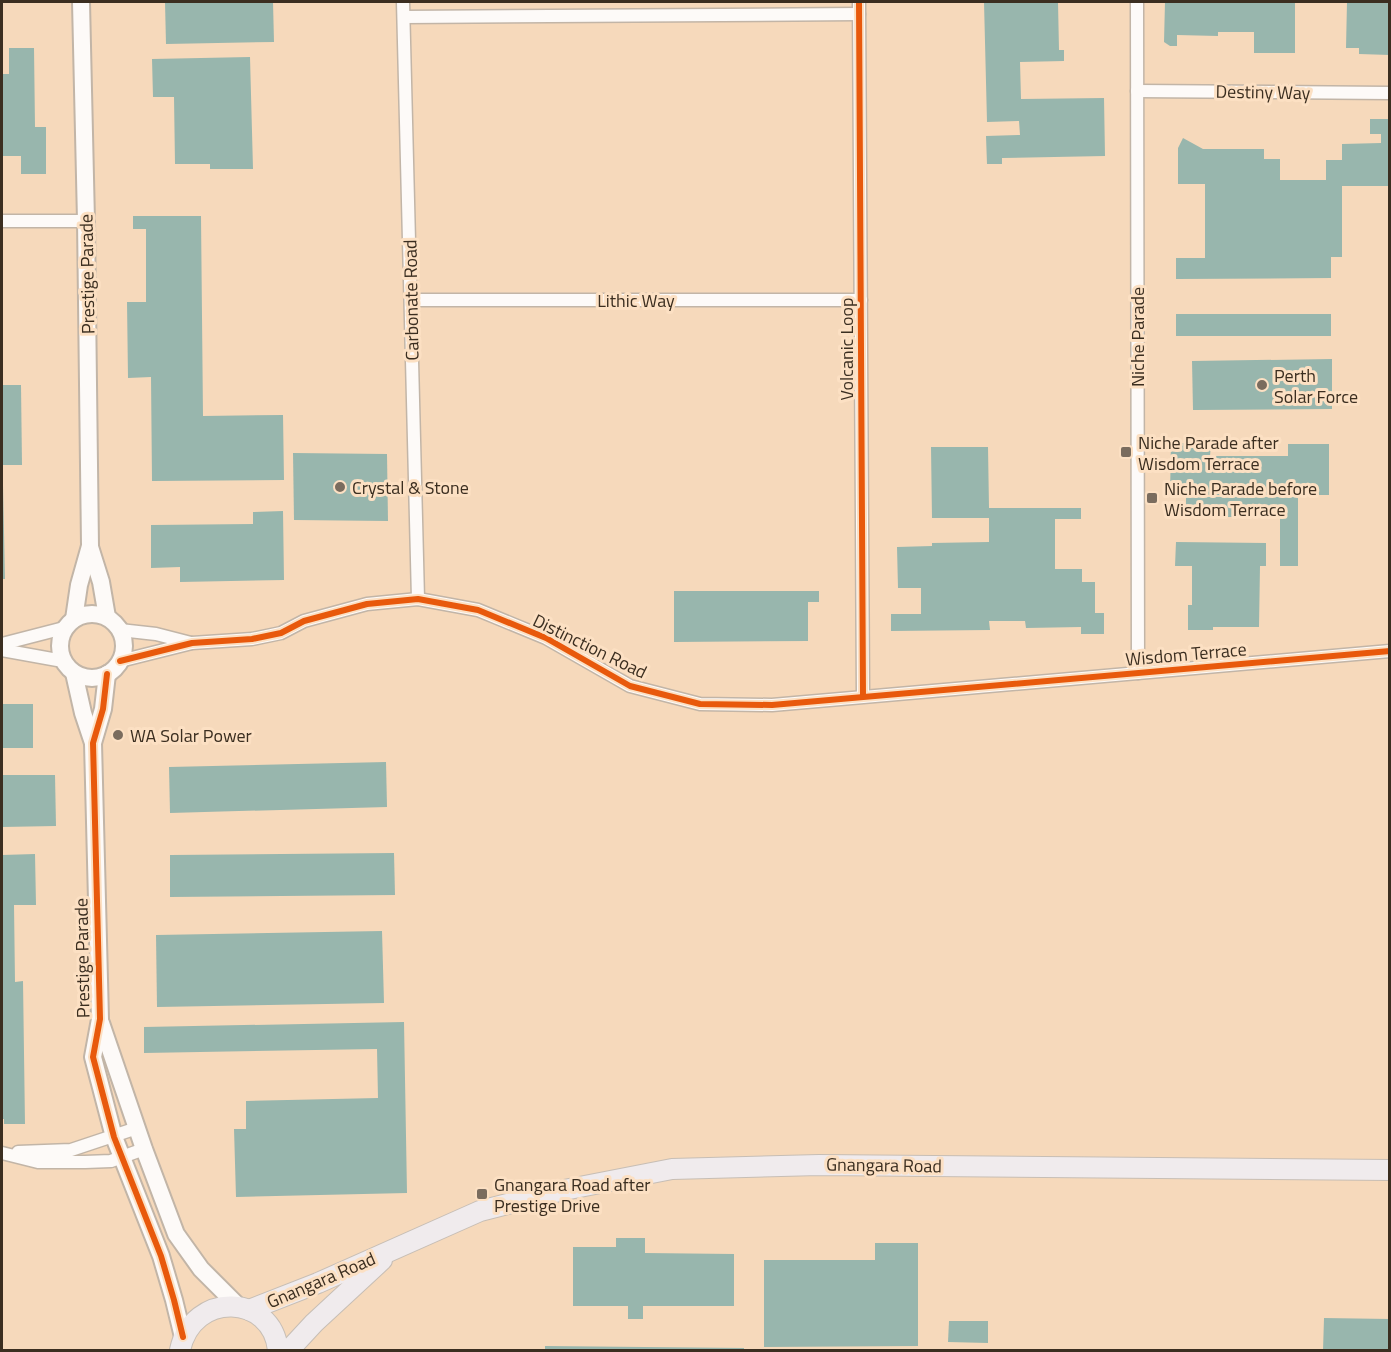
<svg xmlns="http://www.w3.org/2000/svg" width="1391" height="1352" viewBox="0 0 1391 1352" font-family="'Titillium Web',sans-serif">
	<rect width="100%" height="100%" fill="#efe0d0"/>
	<rect fill="#f6d9bb" x="2" y="2" width="1387" height="1348"/>
	<g fill="#98b6ad">
		<polygon points="165,2 273,2 274,42 166,44"/>
		<polygon points="984,2 1058,2 1059,50 1064,50 1064,61 1020,62 1021,99 1104,98 1105,156 1002,158 1002,164 987,164 986,136 1020,135 1019,121 987,122"/>
		<polygon points="1165,2 1295,2 1295,53 1254,53 1254,32 1218,32 1218,36 1177,35 1177,46 1170,46 1164,42"/>
		<polygon points="1347,2 1390,2 1390,55 1359,54 1359,48 1346,48"/>
		<polygon points="9,48 34,48 35,127 46,127 46,174 21,174 21,156 2,156 2,74 9,74"/>
		<polygon points="250,57 253,169 210,169 210,164 175,164 174,97 153,97 152,59"/>
		<polygon points="1370,119 1390,119 1390,186 1342,186 1342,257 1331,257 1331,278 1176,279 1176,258 1205,258 1205,184 1178,184 1178,148 1183,138 1203,149 1264,149 1264,159 1280,159 1280,180 1326,180 1326,160 1342,160 1342,144 1381,143 1381,134 1370,134"/>
		<polygon points="133,216 201,216 203,416 283,415 284,480 152,481 151,377 128,378 127,302 146,302 146,229 133,229"/>
		<rect x="1176" y="314" width="155" height="22"/>
		<polygon points="1332,359 1332,409 1193,410 1192,361"/>
		<polygon points="2,385 21,385 22,465 2,465"/>
		<polygon points="1171,443 1211,443 1210,456 1288,456 1288,444 1329,444 1329,495 1170,495"/>
		<polygon points="931,447 988,447 989,508 1081,508 1081,519 1055,519 1055,569 1082,569 1082,582 1095,582 1095,613 1104,613 1104,634 1081,634 1081,627 1026,628 1025,621 989,621 990,630 891,631 891,614 921,614 921,588 898,588 897,547 932,546 932,543 989,542 989,518 932,518"/>
		<polygon points="293,453 387,454 388,521 294,520"/>
		<polygon points="2,485 3,485 5,579 2,579"/>
		<polygon points="1186,497 1298,497 1298,566 1280,566 1280,517 1186,517"/>
		<polygon points="283,511 284,580 180,582 180,567 151,568 151,525 253,524 253,512"/>
		<polygon points="1176,542 1266,543 1266,566 1260,566 1259,627 1213,627 1213,630 1188,630 1188,605 1192,605 1192,566 1175,566"/>
		<polygon points="674,591 819,591 819,602 808,602 808,641 674,642"/>
		<rect x="2" y="704" width="31" height="44"/>
		<polygon points="386,762 387,807 170,813 169,767"/>
		<polygon points="2,775 55,775 56,826 2,827"/>
		<polygon points="394,853 395,895 170,897 170,855"/>
		<polygon points="35,854 36,905 14,905 15,982 23,981 25,1124 4,1124 4,1119 2,1119 2,855"/>
		<polygon points="382,931 384,1003 157,1007 156,935"/>
		<polygon points="404,1022 407,1193 236,1197 234,1129 246,1129 246,1101 378,1098 377,1049 144,1053 144,1027"/>
		<polygon points="616,1238 645,1238 645,1253 734,1254 734,1306 643,1306 643,1319 628,1319 628,1306 573,1306 573,1247 616,1247"/>
		<polygon points="875,1243 918,1243 918,1346 764,1347 764,1260 875,1260"/>
		<polygon points="1324,1318 1390,1319 1390,1350 1323,1350"/>
		<polygon points="949,1321 988,1321 988,1343 948,1342"/>
		<polygon points="545,1346 744,1348 744,1350 545,1350"/>
	</g>
	<g fill="none" stroke-linecap="round" stroke-linejoin="round">
		<defs>
			<g id="street">
				<polyline points="403,2 418,599"/>
				<polyline points="859,2 863,696"/>
				<polyline points="1137,2 1138,673"/>
				<polyline points="404,17 859,14"/>
				<polyline points="1137,91 1390,93"/>
				<polyline points="2,221 86,221"/>
				<polyline points="411,300 861,300"/>
				<polyline points="120,630 156,634 191,643"/>
				<polyline points="2,644 64,628"/>
				<polyline points="2,650 63,661"/>
				<polyline points="120,661 192,643 252,639 281,633 304,621 367,604 418,599 478,610 546,638 630,686 700,704 772,705 1390,651"/>
				<polyline points="18,1152 71,1150 137,1128"/>
				<polyline points="2,1153 38,1162 85,1162 111,1161 144,1149"/>
			</g>
			<g id="secondary">
				<polyline points="90,547 101,582 107,617"/>
				<circle cx="92" cy="646" r="32"/>
				<polyline points="74,619 79,585 90,546 86,221 81,2"/>
				<polyline points="74,673 83,713 93,743"/>
				<polyline points="107,674 103,709 93,743 100,1019 93,1057 114,1137 161,1256 174,1300 183,1337"/>
				<polyline points="101,1023 144,1149 176,1234 201,1269 240,1308"/>
			</g>
			<g id="primary">
				<polyline points="249,1310 318,1283 480,1211 559,1191 672,1169 819,1165 1390,1170"/>
				<path d="M180,1350c13,-60 92,-56 98,0"/>
				<polyline points="289,1350 314,1323 382,1260"/>
			</g>
		</defs>
		<use href="#street" stroke="#c2b5a7" stroke-width="15"/>
		<use href="#secondary" stroke="#c2b5a7" stroke-width="20"/>
		<use href="#primary" stroke="#c7beb5" stroke-width="22"/>
		<use href="#street" stroke="#fdfaf8" stroke-width="12"/>
		<use href="#secondary" stroke="#fdfaf8" stroke-width="16"/>
		<use href="#primary" stroke="#f0ebed" stroke-width="20"/>
		<defs>
			<g id="cycleway">
				<polyline points="859,2 863,696"/>
				<polyline points="120,661 192,643 252,639 281,633 304,621 367,604 418,599 478,610 546,638 630,686 700,704 772,705 1390,651"/>
				<polyline points="107,674 103,709 93,743 100,1019 93,1057 114,1137 161,1256 174,1300 183,1337"/>
			</g>
		</defs>
		<use href="#cycleway" stroke="#fce0c3" stroke-width="10"/>
		<use href="#cycleway" stroke="#e8590c" stroke-width="6"/>
	</g>
	<g fill="#7a6c5e" stroke="#fce0c3" stroke-width="2">
		<circle cx="1262" cy="385" r="6"/>
		<rect x="1120" y="446" width="12" height="12" rx="3"/>
		<circle cx="340" cy="487" r="6"/>
		<rect x="1146" y="492" width="12" height="12" rx="3"/>
		<circle cx="118" cy="735" r="6"/>
		<rect x="476" y="1188" width="12" height="12" rx="3"/>
	</g>
	<g text-anchor="middle" dominant-baseline="central" stroke-width="6" stroke-linejoin="round" paint-order="stroke">
		<g font-size="18" fill="#3b2e20" stroke="#fce0c3">
			<text transform="translate(1263 92) rotate(1)">Destiny Way</text>
			<text transform="translate(87 274) rotate(-91)">Prestige Parade</text>
			<text transform="translate(411 300) rotate(-91)">Carbonate Road</text>
			<text x="636" y="300">Lithic Way</text>
			<text transform="translate(1137 337) rotate(-90)">Niche Parade</text>
			<text transform="translate(846 349) rotate(-90)">Volcanic Loop</text>
			<text transform="translate(590 646) rotate(26)">Distinction Road</text>
			<text transform="translate(1186 654) rotate(-5)">Wisdom Terrace</text>
			<text transform="translate(82 958) rotate(-91)">Prestige Parade</text>
			<text transform="translate(884 1165) rotate(1)">Gnangara Road</text>
			<text transform="translate(321 1280) rotate(-23)">Gnangara Road</text>
		</g>
		<g font-size="18" fill="#3b2e20" stroke="#fce0c3" text-anchor="start">
			<text x="1274" y="375">Perth<tspan x="1274" dy="21">Solar Force</tspan></text>
			<text x="1138" y="442">Niche Parade after<tspan x="1138" dy="21">Wisdom Terrace</tspan></text>
			<text x="352" y="487">Crystal &amp; Stone</text>
			<text x="1164" y="488">Niche Parade before<tspan x="1164" dy="21">Wisdom Terrace</tspan></text>
			<text x="130" y="735">WA Solar Power</text>
			<text x="494" y="1184">Gnangara Road after<tspan x="494" dy="21">Prestige Drive</tspan></text>
		</g>
	</g>
	<rect width="1391" height="1352" fill="none" stroke="#3b2e20" stroke-width="6"/>
</svg>
